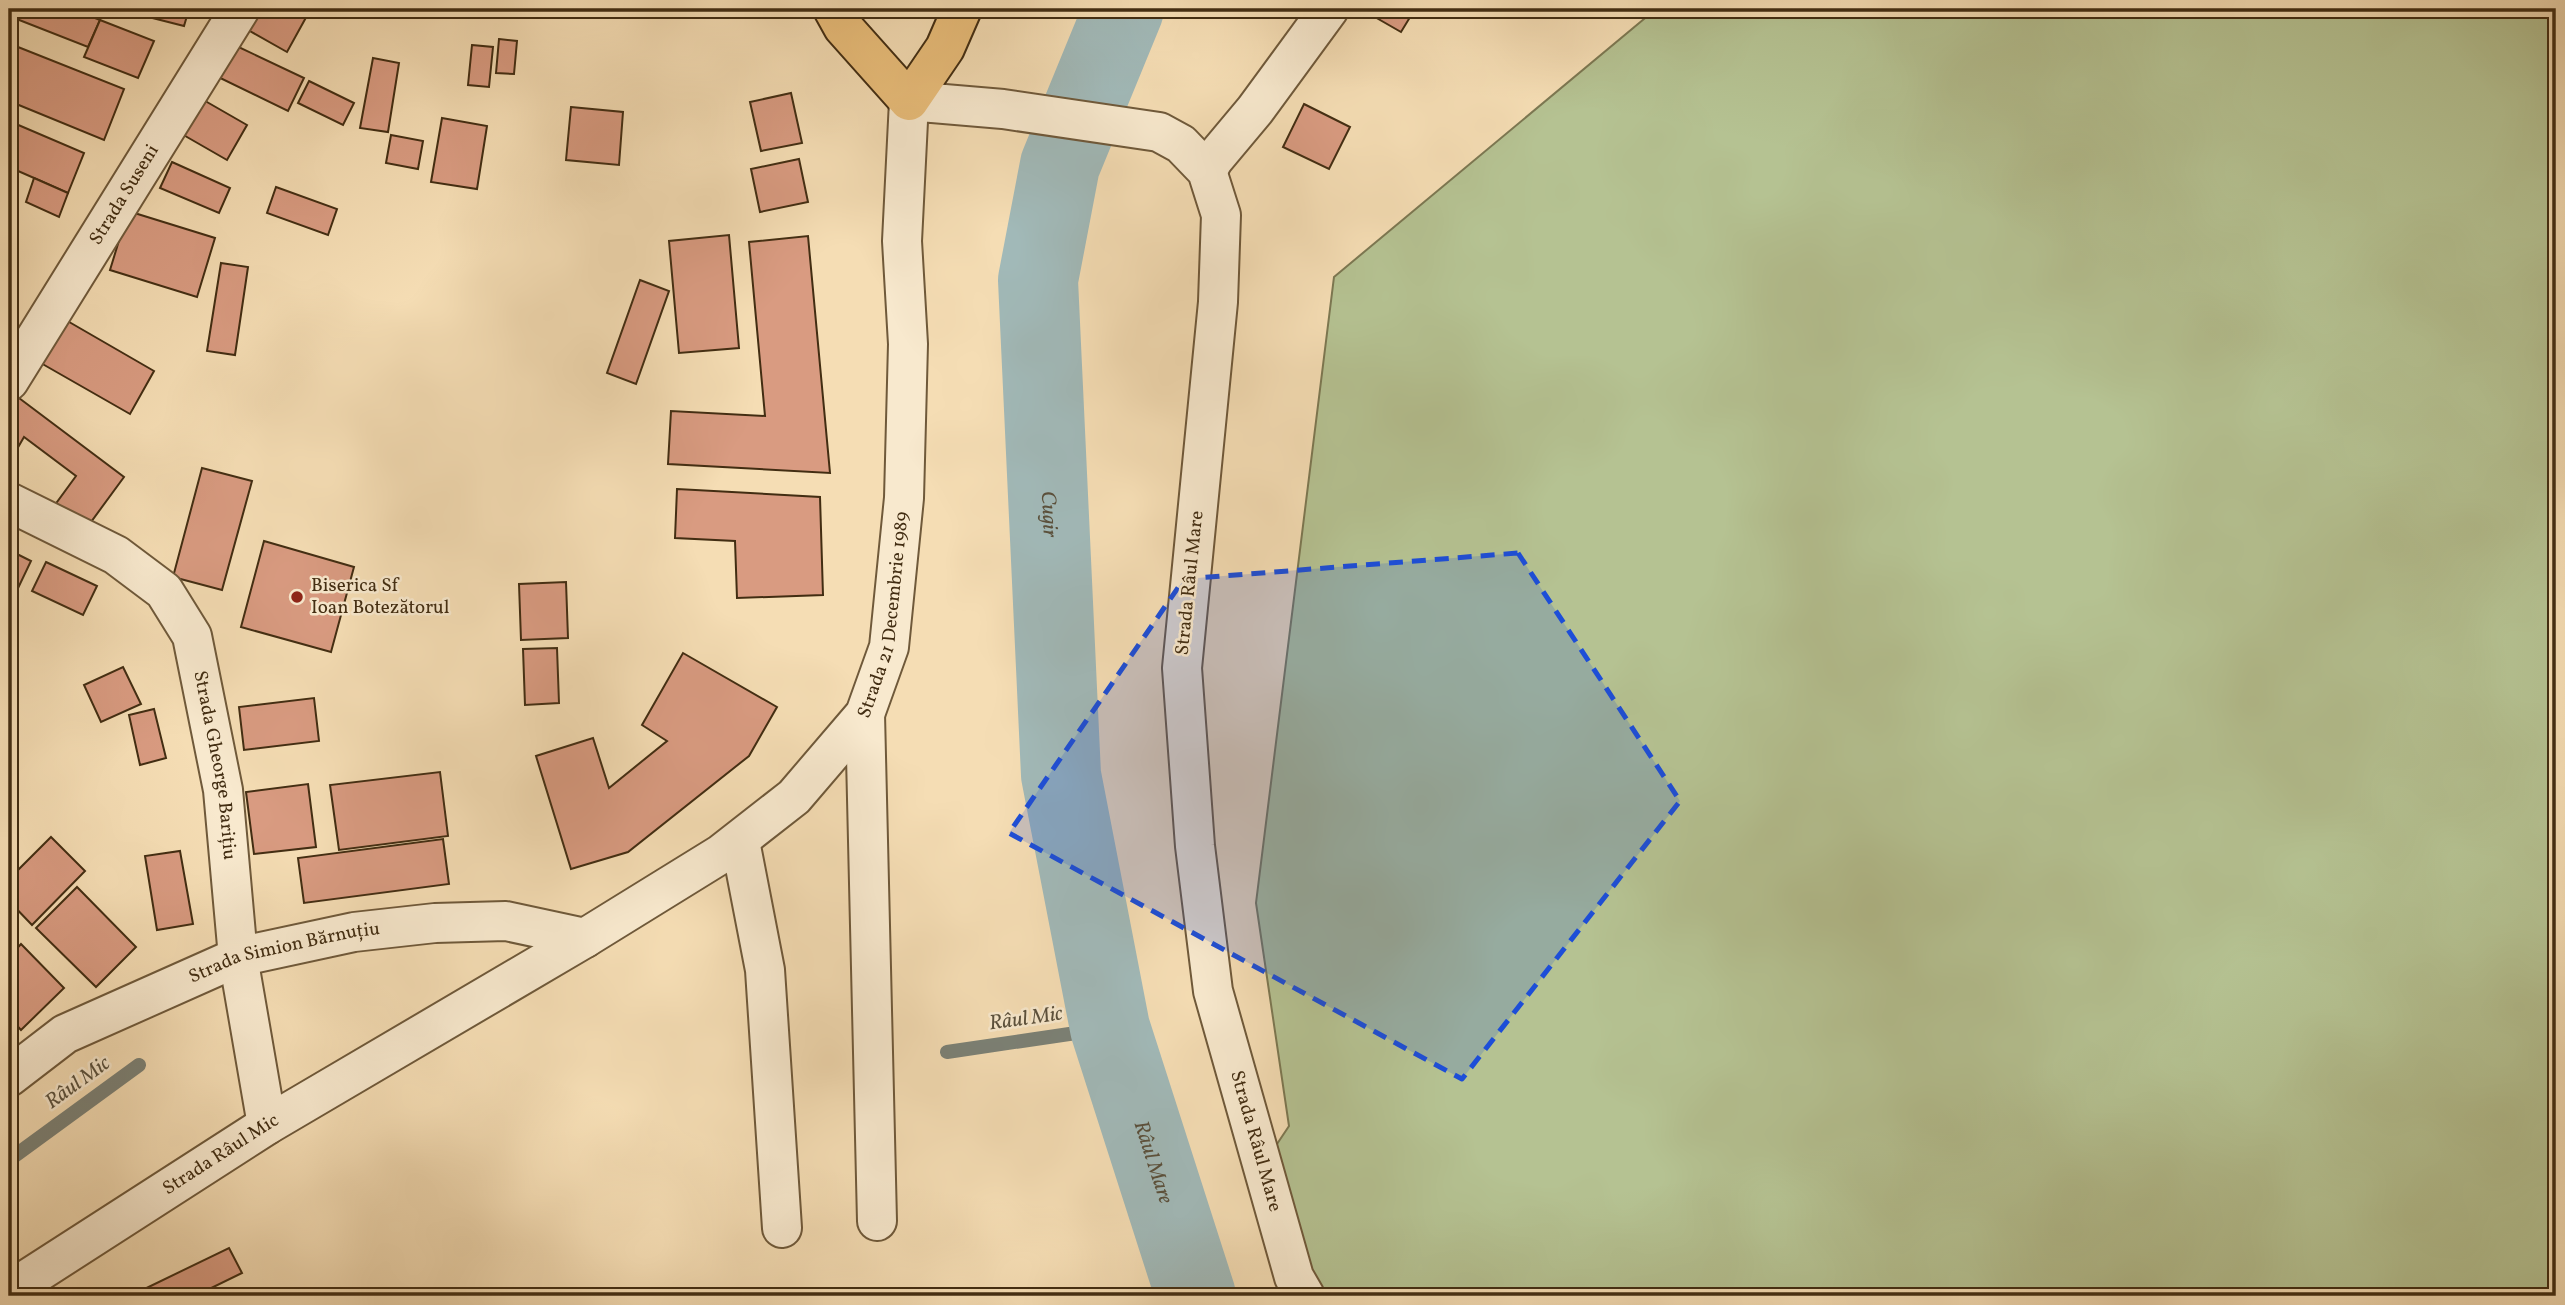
<svg xmlns="http://www.w3.org/2000/svg" width="2565" height="1305" viewBox="0 0 2565 1305" font-family="Vollkorn,serif">
	<rect width="100%" height="100%" fill="#f5ddb4"/>
	<filter id="stains"><feTurbulence type="fractalNoise" baseFrequency=".00286" numOctaves="4"/><feColorMatrix values="0 0 0 0 .2 0 0 0 0 .09 0 0 0 0 .02 0 0 0 .5 -.17"/></filter>
	<radialGradient id="worn" r=".72"><stop offset=".6" stop-color="#630" stop-opacity="0"/><stop offset="1" stop-color="#630" stop-opacity=".3"/></radialGradient>
	<polygon fill="#b5c292" stroke="#7c7852" stroke-width="2" points="1656,9 2556,9 2556,1296 1286,1296 1249,1186 1289,1126 1256,903 1334,277"/>
	<g fill="none" stroke-linecap="round" stroke-linejoin="round">
		<g stroke="#7b8176" stroke-width="14">
			<polyline points="947,1052 1110,1028"/>
			<polyline points="9,1160 139,1065"/>
		</g>
		<path stroke="#a1b9b8" stroke-width="80" id="s1" d="M1124,9l-64,156 -22,115 23,495 49,253 86,268"/>
	</g>
	<g fill="#d99b81" stroke="#422d12" stroke-width="2">
		<polygon points="9,9 73,9 100,20 88,47 9,16"/>
		<polygon points="117,9 189,9 184,26"/>
		<polygon points="261,9 304,9 309,12 287,52 248,30"/>
		<polygon points="1361,9 1415,9 1401,32"/>
		<polygon points="100,20 154,41 138,78 84,57"/>
		<polygon points="499,39 517,41 514,74 496,73"/>
		<polygon points="228,42 304,78 288,111 212,74"/>
		<polygon points="472,45 493,47 489,87 468,85"/>
		<polygon points="18,47 124,89 104,140 9,101 9,71"/>
		<polygon points="373,58 399,63 388,132 360,128"/>
		<polygon points="309,81 354,103 343,125 298,103"/>
		<polygon points="791,93 802,143 761,151 750,102"/>
		<polygon points="200,98 247,125 227,160 180,133"/>
		<polygon points="1304,104 1350,127 1329,169 1283,147"/>
		<polygon points="571,107 623,112 619,165 566,160"/>
		<polygon points="442,118 487,126 477,189 431,182"/>
		<polygon points="9,121 84,153 68,193 9,167"/>
		<polygon points="391,135 423,141 418,169 386,163"/>
		<polygon points="799,159 808,202 760,212 751,169"/>
		<polygon points="172,162 230,188 219,213 160,188"/>
		<polygon points="34,178 68,193 59,217 26,202"/>
		<polygon points="276,187 337,209 328,235 267,213"/>
		<polygon points="128,211 215,238 197,297 110,270"/>
		<polygon points="729,235 739,348 679,353 669,241"/>
		<polygon points="808,236 830,473 668,464 671,411 765,416 749,242"/>
		<polygon points="221,263 248,267 235,355 207,351"/>
		<polygon points="640,280 669,291 636,384 607,373"/>
		<polygon points="64,319 154,371 130,414 39,362"/>
		<polygon points="15,395 124,477 80,537 49,513 76,476 24,437 9,463 9,405"/>
		<polygon points="202,468 252,481 222,590 173,577"/>
		<polygon points="677,489 820,497 823,595 737,598 735,541 675,538"/>
		<polygon points="264,541 354,567 331,652 241,627"/>
		<polygon points="9,550 31,561 9,607"/>
		<polygon points="46,562 97,586 83,615 32,591"/>
		<polygon points="566,582 568,638 521,640 519,584"/>
		<polygon points="557,648 559,703 525,705 523,649"/>
		<polygon points="683,653 777,707 749,756 628,852 571,869 536,756 593,738 609,788 667,741 642,725"/>
		<polygon points="123,667 141,704 101,722 84,685"/>
		<polygon points="314,698 319,741 244,750 239,707"/>
		<polygon points="154,709 166,758 140,765 129,715"/>
		<polygon points="440,772 448,836 339,850 330,785"/>
		<polygon points="308,784 316,847 254,854 246,792"/>
		<polygon points="51,837 85,871 32,925 9,901 9,879"/>
		<polygon points="443,839 449,884 304,903 298,858"/>
		<polygon points="180,851 193,924 157,930 145,856"/>
		<polygon points="77,887 136,947 96,987 36,928"/>
		<polygon points="21,944 64,988 21,1030 9,1017 9,957"/>
		<polygon points="229,1248 242,1273 195,1296 130,1296"/>
	</g>
	<g fill="none" stroke-linecap="round" stroke-linejoin="round">
		<defs>
			<g id="minor">
				<polyline points="1207,171 1214,159 1255,110 1329,9"/>
				<path id="s2" d="M9,381l231,-372"/>
				<path id="s3" d="M9,502l107,53 48,36 28,45 31,154 15,167 29,168"/>
				<polyline points="865,714 877,1221"/>
				<polyline points="740,841 765,970 782,1228"/>
				<path id="s4" d="M9,1077l56,-43 173,-77 116,-25 81,-9 71,-2 79,17"/>
				<path id="s5" d="M9,1291l258,-166 318,-187 136,-84 73,-57 71,-83 24,-67 15,-149 4,-154 -6,-103 7,-140 94,8 156,23 22,12 26,27 14,44 -3,87 -36,366 13,178 18,145 81,286 11,19"/>
			</g>
			<polyline id="major" points="833,9 843,27 909,101 945,48 962,9"/>
		</defs>
		<use href="#minor" stroke="#6f593a" stroke-width="42"/>
		<use href="#major" stroke="#422d12" stroke-width="42"/>
		<use href="#minor" stroke="#f8e9ce" stroke-width="38"/>
		<use href="#major" stroke="#eabe7a" stroke-width="38"/>
	</g>
	<path fill="#1d4ed8" fill-opacity="0.2" stroke="#1d4ed8" stroke-width="5" stroke-dasharray="14 9" stroke-linejoin="round" d="M1518,553l162,248 -218,278 -453,-246 175,-254z"/>
	<circle fill="#8f2418" stroke="#f8e9ce" stroke-width="2.5" cx="297" cy="597" r="7"/>
	<g text-anchor="middle" dominant-baseline="central" stroke-width="5" stroke-linejoin="round" paint-order="stroke">
		<g font-size="19" fill="#422d12" stroke="#f8e9ce">
			<text stroke="none"><textPath href="#s2" startOffset="219">Strada Suseni</textPath></text>
			<text transform="translate(1190 583) rotate(-84)">Strada Râul Mare</text>
			<text stroke="none"><textPath href="#s5" startOffset="1139">Strada 21 Decembrie 1989</textPath></text>
			<text stroke="none"><textPath href="#s3" startOffset="364">Strada Gheorge Barițiu</textPath></text>
			<text stroke="none"><textPath href="#s4" startOffset="306">Strada Simion Bărnuțiu</textPath></text>
			<text stroke="none"><textPath href="#s5" startOffset="2952">Strada Râul Mare</textPath></text>
			<text stroke="none"><textPath href="#s5" startOffset="252">Strada Râul Mic</textPath></text>
		</g>
		<g font-size="19" fill="#422d12" stroke="#f8e9ce" text-anchor="start">
			<text x="311" y="586">Biserica Sf<tspan x="311" dy="22">Ioan Botezătorul</tspan></text>
		</g>
		<g font-size="21" font-style="italic" fill="#5a503c" stroke="#f8e9ce">
			<text stroke="none"><textPath href="#s1" startOffset="520">Cugir</textPath></text>
			<text transform="translate(1026 1019) rotate(-8)">Râul Mic</text>
			<text transform="translate(78 1083) rotate(-36)">Râul Mic</text>
			<text stroke="none"><textPath href="#s1" startOffset="1180">Râul Mare</textPath></text>
		</g>
	</g>
	<rect width="2565" height="1305" fill="none" stroke="#f5ddb4" stroke-width="35"/>
	<rect x="10" y="10" width="2544" height="1284" fill="none" stroke="#422d12" stroke-width="3.5"/>
	<rect x="18" y="18" width="2530" height="1270" fill="none" stroke="#422d12" stroke-width="2"/>
	<rect width="100%" height="100%" filter="url(#stains)"/>
	<rect width="100%" height="100%" fill="url(#worn)"/>
</svg>
